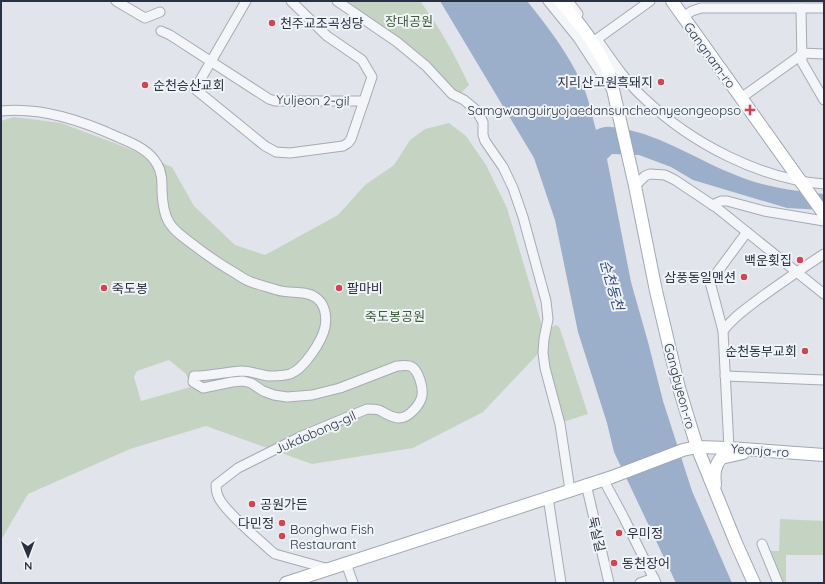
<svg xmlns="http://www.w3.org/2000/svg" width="825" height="584" viewBox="0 0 825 584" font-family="Quicksand,'Noto Sans KR',sans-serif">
	<rect width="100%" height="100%" fill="#e1e4ea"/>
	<g fill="#c5d4c2" fill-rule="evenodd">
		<path d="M347,1h73c20,27 35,54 49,84l-11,11 -34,-39z"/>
		<path d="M14,117l47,6 56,21 55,23 22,39 41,39 30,10 73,-40 27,-30 29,-20 16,-25 15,-11 24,-6 17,13 20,29 21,43 36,121 -1,12 -5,14 -54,57 -70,36 -101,16 -106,-38 -76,23 -102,45 -27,46v-419zM169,360l17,14 5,13 -50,14 -7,-24 3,-6z"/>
		<polygon points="556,325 559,327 560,329 588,414 563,422 545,358 550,328"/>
		<polygon points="780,519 824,521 824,555 786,555 786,583 781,583 768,551 779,551"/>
	</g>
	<path fill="#9bafca" d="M440,1h87c21,26 42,53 56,85 6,13 9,30 13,44 4,-2 10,-4 15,-3 45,4 85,33 127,49 27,11 57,15 86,18v16l-37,-2 -94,-28 -22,-13 -32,-12 -27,-1 -5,5 24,123 17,60 15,59 29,90 40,92h-56l-62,-131 -7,-29 -29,-91 -23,-112 -21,-62z"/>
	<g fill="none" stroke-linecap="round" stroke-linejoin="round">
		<defs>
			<g id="minor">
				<polyline points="116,1 145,18 160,12"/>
				<polyline points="246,1 195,89 265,146 276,152 290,153 343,146 348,143 351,139 372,77 362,60 327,36 291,1"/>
				<polyline points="337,1 397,42 426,66 452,94 464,100 476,110 483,122 483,135 485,141 503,167 513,188 523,217 546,301 548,319 544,339 543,353 545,368 560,424 570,490"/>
				<polyline points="548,1 578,38 610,87"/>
				<polyline points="568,1 578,14"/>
				<polyline points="801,8 802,62 824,100"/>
				<polyline points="683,17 692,11 701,8 824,8"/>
				<polyline points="161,31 170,35 269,99 275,101 364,101"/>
				<polyline points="597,39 650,1"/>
				<path d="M599,42c14,20 28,41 46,57 46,44 115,80 179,85"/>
				<polyline points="801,53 824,54"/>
				<polyline points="741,98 801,55"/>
				<path d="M1,111c41,-4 82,10 119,27 14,6 29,12 37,26 5,8 5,17 5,26 1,32 8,38 33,56 13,10 26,19 40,27 5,3 10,7 16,9 8,3 17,5 26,8 12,4 28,0 38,7 10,6 12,19 10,30 -3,14 -21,42 -35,47 -7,2 -15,2 -21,2 -9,-1 -18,-5 -27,-5 -16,1 -32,5 -48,5l-1,6 10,6 29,-6 11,-1 8,2 12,8 11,4 13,2 25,-2 28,-7 57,-22c4,0 11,-2 15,1 7,5 11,20 10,28 -1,9 -13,23 -23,23 -7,0 -14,-5 -20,-8 -4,-1 -8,-1 -12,-1l-65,27 -64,32 -22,17c0,5 1,10 4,15 10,16 35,36 50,50l5,4 54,15"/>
				<polyline points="635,186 645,176 650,174 665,175 675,180 717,208 824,294"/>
				<polyline points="712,205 721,201 727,201 764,211 824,221"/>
				<polyline points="723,331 710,282 747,232"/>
				<polyline points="725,376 824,380"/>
				<path d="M729,448l-6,-117c10,-14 24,-23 37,-33 21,-15 42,-30 64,-44"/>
				<polyline points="603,479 623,516 656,583"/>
				<polyline points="586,484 609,583"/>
				<polyline points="548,497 561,583"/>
				<polyline points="762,544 778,583"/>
				<polyline points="346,563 353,583"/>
				<polyline points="640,583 654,578"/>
			</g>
			<g id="major">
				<path d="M560,1c20,23 36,43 49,71l26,114 21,105 23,97 18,59 39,96 18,40"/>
				<polyline points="672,1 824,214"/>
				<path d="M715,485c-1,-11 -1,-18 6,-27l22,-5"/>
				<polyline points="286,583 612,477 683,450 697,447 729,448 824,455"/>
			</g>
		</defs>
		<use href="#minor" stroke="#a6aab4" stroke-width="11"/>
		<use href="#major" stroke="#a0a7b5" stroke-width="14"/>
		<use href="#minor" stroke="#f4f5f8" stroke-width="9"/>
		<use href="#major" stroke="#fff" stroke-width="12"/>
	</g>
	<g fill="#cf4551" stroke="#f0f3f7" stroke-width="1.5">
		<circle cx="272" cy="23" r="4"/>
		<circle cx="661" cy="82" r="4"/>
		<circle cx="145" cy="85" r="4"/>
		<path d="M748 104h4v4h4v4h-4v4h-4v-4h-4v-4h4z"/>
		<circle cx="800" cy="260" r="4"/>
		<circle cx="744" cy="277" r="4"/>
		<circle cx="104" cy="288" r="4"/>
		<circle cx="339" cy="288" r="4"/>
		<circle cx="805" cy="351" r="4"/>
		<circle cx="252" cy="504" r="4"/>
		<circle cx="282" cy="523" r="4"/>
		<circle cx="619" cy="533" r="4"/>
		<circle cx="282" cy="536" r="4"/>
		<circle cx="614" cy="563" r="4"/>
	</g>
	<g text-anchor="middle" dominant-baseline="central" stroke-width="4" stroke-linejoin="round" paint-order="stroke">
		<g font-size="13" fill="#3b5d36" stroke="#f0f3f7">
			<text x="409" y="21">장대공원</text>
			<text x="395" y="316">죽도봉공원</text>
		</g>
		<g font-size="13" fill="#293041" stroke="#f0f3f7" text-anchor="start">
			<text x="280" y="23">천주교조곡성당</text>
			<text x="653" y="82" text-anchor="end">지리산고원흑돼지</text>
			<text x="153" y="85">순천승산교회</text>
			<text x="741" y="110" text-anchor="end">Samgwanguiryojaedansuncheonyeongeopso</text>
			<text x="792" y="260" text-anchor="end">백운횟집</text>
			<text x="736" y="277" text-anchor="end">삼풍동일맨션</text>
			<text x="112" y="288">죽도봉</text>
			<text x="347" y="288">팔마비</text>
			<text x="797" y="351" text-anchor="end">순천동부교회</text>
			<text x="260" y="504">공원가든</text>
			<text x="274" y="523" text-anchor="end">다민정</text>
			<text x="290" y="529">Bonghwa Fish<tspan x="290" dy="15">Restaurant</tspan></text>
			<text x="627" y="533">우미정</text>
			<text x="622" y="563">동천장어</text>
		</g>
		<g font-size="13" fill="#293041" stroke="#f0f3f7">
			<text transform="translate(710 55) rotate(54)">Gangnam-ro</text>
			<text transform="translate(313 100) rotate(1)">Yuljeon 2-gil</text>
			<text transform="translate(680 386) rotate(75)">Gangbyeon-ro</text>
			<text transform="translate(315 432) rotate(-24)">Jukdobong-gil</text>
			<text transform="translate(760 450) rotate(4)">Yeonja-ro</text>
			<text transform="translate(597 534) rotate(77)">둑실길</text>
		</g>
		<g font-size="14" font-style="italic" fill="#334c76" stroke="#f0f3f7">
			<text transform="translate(612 285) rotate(74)">순천동천</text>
		</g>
	</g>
	<rect width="825" height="584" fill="none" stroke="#293041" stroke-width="4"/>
	<g transform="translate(28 556) rotate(179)" stroke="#f0f3f7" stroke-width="3" paint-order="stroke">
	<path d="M0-3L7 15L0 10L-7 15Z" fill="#293041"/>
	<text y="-6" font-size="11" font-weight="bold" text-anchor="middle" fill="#293041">N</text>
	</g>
</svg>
